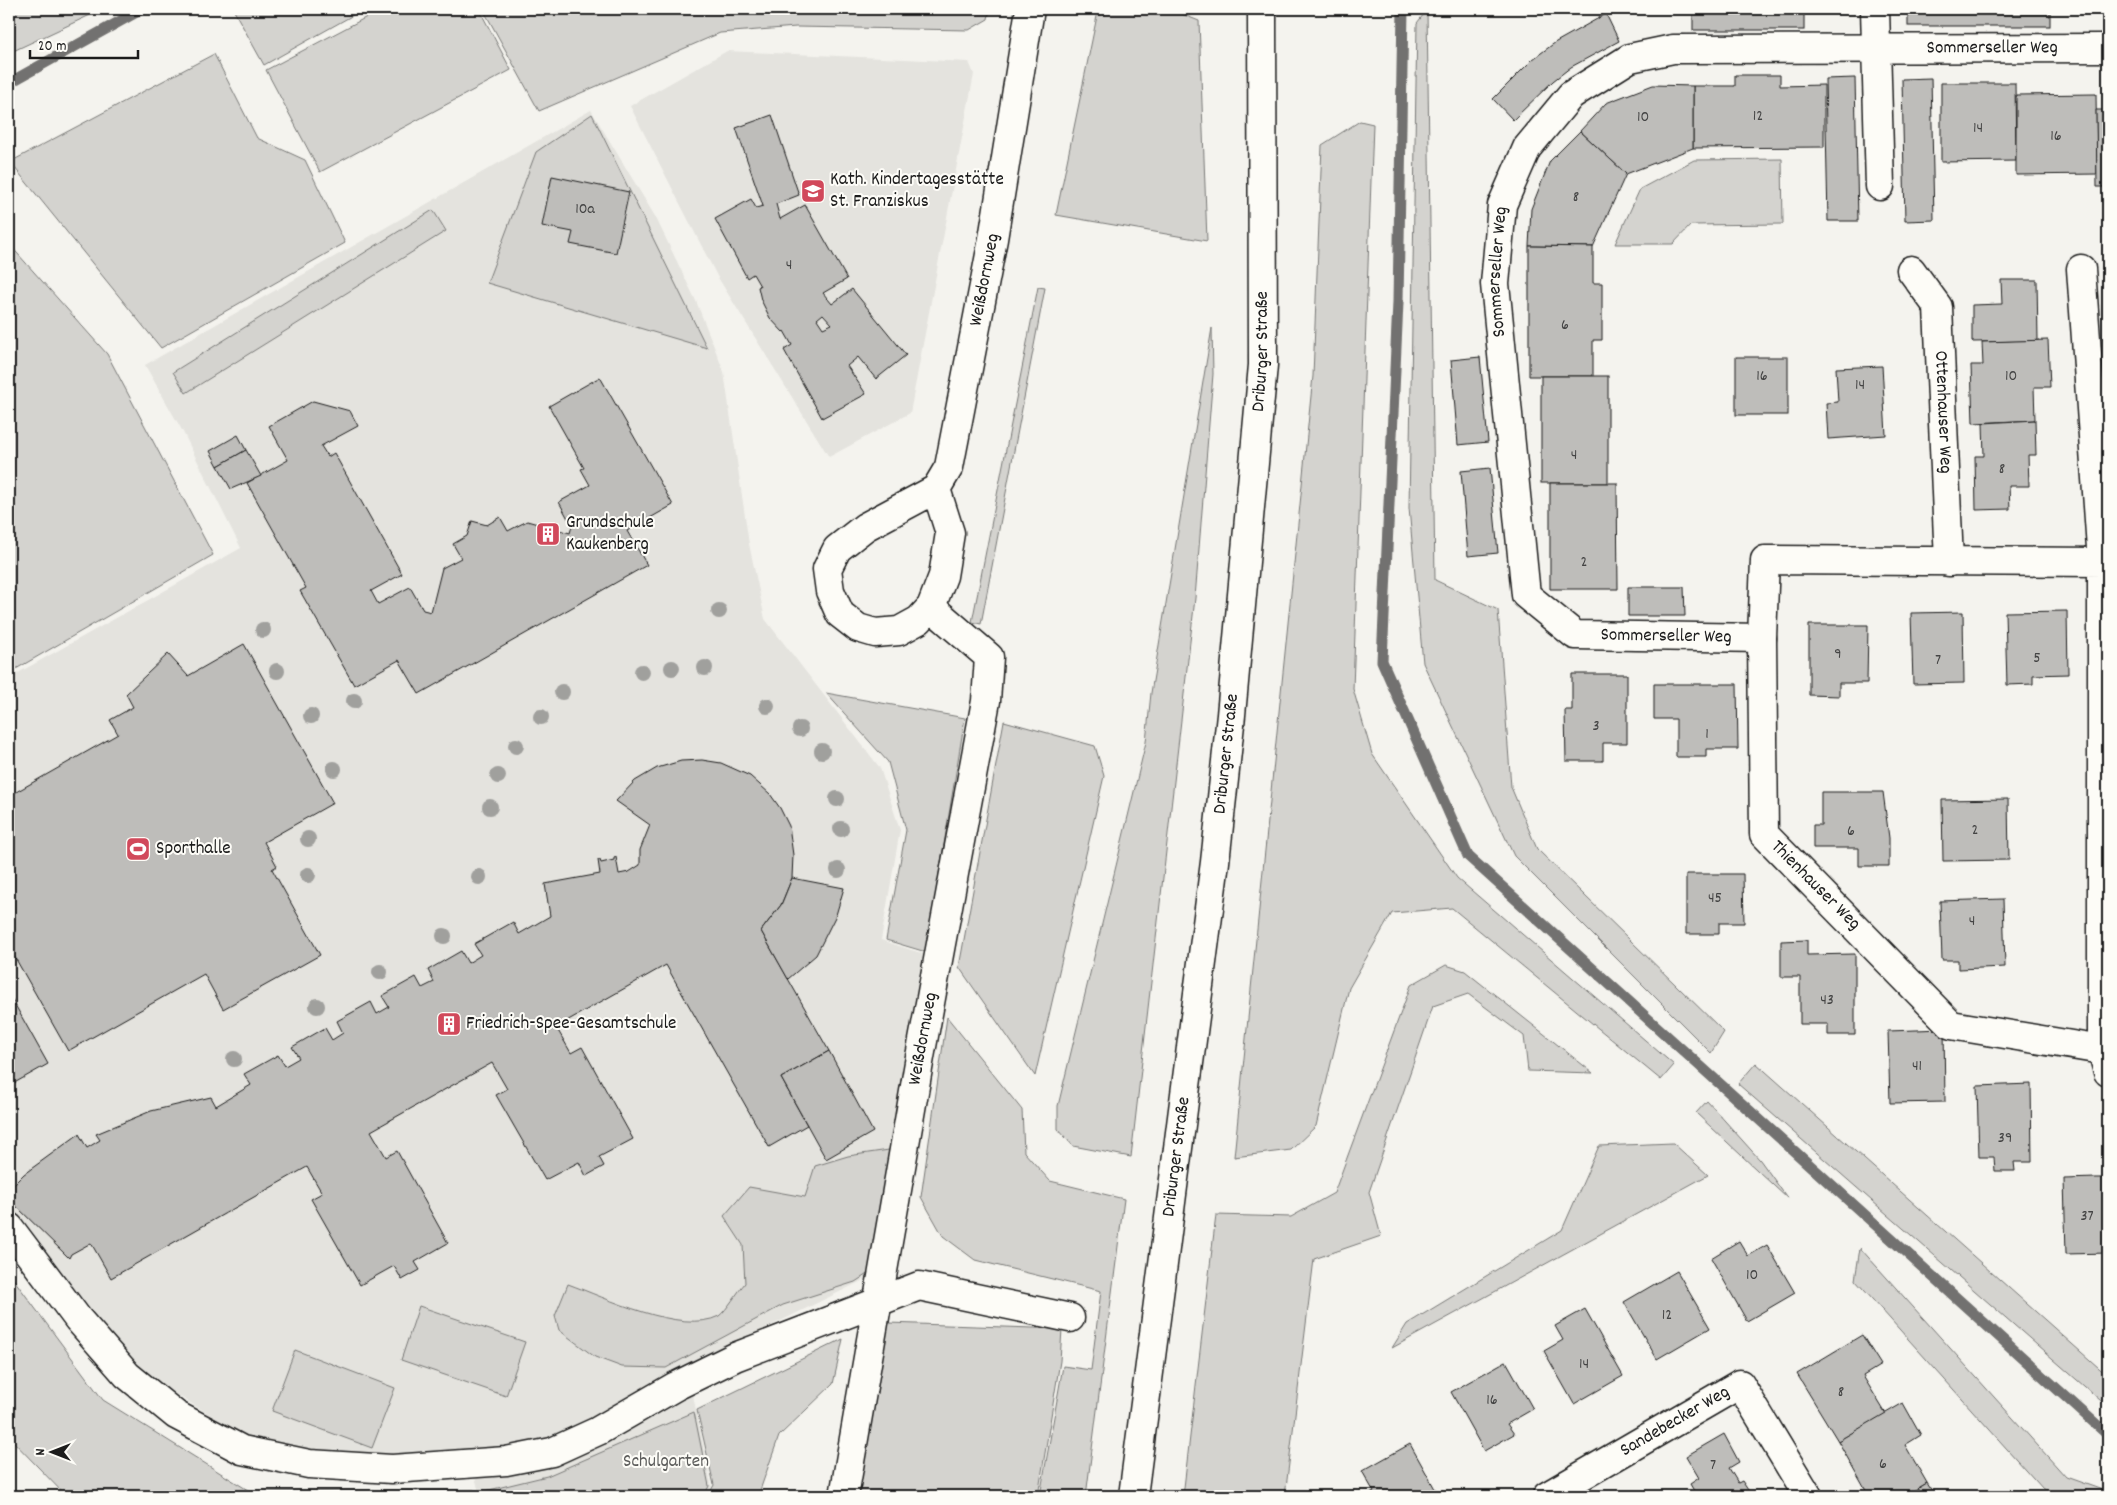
<svg xmlns="http://www.w3.org/2000/svg" width="2117" height="1505" viewBox="0 0 2117 1505" font-family="Dekko,sans-serif">
	<rect width="100%" height="100%" fill="#f4f3ee"/>
	<filter id="ink" filterUnits="userSpaceOnUse"><feTurbulence type="fractalNoise" baseFrequency=".02" numOctaves="2"/><feDisplacementMap in="SourceGraphic" scale="10" xChannelSelector="R" yChannelSelector="G"/><feConvolveMatrix kernelMatrix="1 2 1 2 8 2 1 2 1" color-interpolation-filters="sRGB"/></filter>
	<g filter="url(#ink)">
		<g fill="#e4e3de">
			<polygon points="727,51 969,62 974,74 910,413 829,457 717,276 630,106"/>
			<polygon points="591,110 656,218 696,301 724,372 749,544 765,619 880,768 900,830 881,940 927,955 872,1276 687,1367 712,1487 707,1496 480,1496 469,1454 364,1458 266,1449 149,1378 9,1218 9,678 241,548 183,432 145,365"/>
		</g>
		<g fill="#d4d3cf" stroke="#787876">
			<polygon points="9,9 103,9 9,53"/>
			<polygon points="233,9 364,9 264,65"/>
			<polygon points="382,9 479,9 511,70 320,172 266,70"/>
			<polygon points="483,9 990,9 988,19 969,30 796,27 720,33 539,111"/>
			<polygon points="1117,9 1169,9 1199,21 1207,241 1056,215 1097,16"/>
			<polygon points="1427,10 1435,580 1498,610 1511,787 1537,849 1724,1032 1711,1053 1514,856 1423,663 1409,508 1417,23"/>
			<polygon points="214,54 257,138 305,160 345,243 161,348 10,162"/>
			<polygon points="592,114 707,348 487,283 536,152"/>
			<polygon points="1360,121 1373,124 1353,689 1372,754 1457,878 1674,1065 1661,1080 1452,908 1392,913 1349,988 1316,1126 1291,1150 1234,1157 1313,376 1322,145"/>
			<polygon points="1782,159 1783,224 1691,225 1673,244 1615,244 1640,189 1694,160"/>
			<polygon points="433,210 446,231 186,393 173,372"/>
			<polygon points="9,244 107,354 213,555 9,673"/>
			<polygon points="1038,287 1045,288 981,624 972,622"/>
			<polygon points="1212,328 1213,374 1195,598 1131,1157 1073,1146 1058,1129 1058,1106 1146,742 1151,693"/>
			<polygon points="826,693 965,718 926,952 886,940 906,830 888,762"/>
			<polygon points="1004,721 1095,746 1104,776 1035,1076 959,967"/>
			<polygon points="1446,965 1465,971 1593,1073 1528,1071 1524,1036 1468,994 1433,1006 1369,1192 1381,1236 1314,1259 1285,1496 1183,1496 1216,1215 1291,1217 1334,1193 1411,985"/>
			<polygon points="947,1017 1022,1110 1024,1152 1050,1181 1124,1199 1086,1496 1040,1496 1063,1366 1091,1370 1101,1291 975,1260 943,1236 921,1197"/>
			<polygon points="1756,1063 2108,1376 2108,1407 1738,1084"/>
			<polygon points="1707,1101 1760,1160 1788,1199 1696,1113"/>
			<polygon points="1673,1143 1708,1175 1392,1348 1407,1324 1562,1230 1599,1146"/>
			<path d="M889,1150l-17,121 -17,11 -72,23 -117,63 -44,-1 -27,-10 -36,-27 -4,-14 13,-32c36,13 114,51 151,32 7,-5 20,-26 26,-33l-2,-38 -19,-29 25,-29 56,10 10,-31 33,-10z"/>
			<polygon points="1860,1248 2066,1477 2108,1492 2108,1496 2064,1496 2043,1489 1855,1280"/>
			<polygon points="9,1273 103,1400 251,1492 474,1490 476,1496 66,1496 9,1437"/>
			<polygon points="419,1306 525,1342 506,1396 401,1360"/>
			<polygon points="888,1323 1062,1329 1060,1361 1038,1496 857,1496"/>
			<polygon points="843,1339 833,1384 779,1436 758,1496 708,1496 714,1485 697,1410"/>
			<polygon points="295,1350 395,1388 372,1448 272,1411"/>
			<polygon points="694,1412 709,1486 704,1496 486,1496 485,1491 547,1476"/>
		</g>
		<g fill="none" stroke-linecap="round" stroke-linejoin="round">
			<g stroke="#72716f" stroke-width="11">
				<polyline points="1403,9 1398,302 1382,661 1468,856 2108,1435"/>
				<polyline points="9,83 142,9"/>
			</g>
		</g>
		<g fill="#bebdba" stroke="#1c1c1c" fill-rule="evenodd">
			<rect x="1693" y="9" width="111" height="21"/>
			<rect x="1908" y="9" width="142" height="17"/>
			<polygon points="1606,14 1619,41 1571,67 1553,81 1513,120 1493,99 1533,59 1556,42"/>
			<polygon points="1735,75 1780,75 1780,86 1824,85 1824,147 1693,148 1693,86 1735,86"/>
			<polygon points="1855,78 1858,221 1828,221 1825,79"/>
			<polygon points="1931,78 1934,220 1905,221 1902,79"/>
			<polygon points="1941,83 2015,83 2016,161 1941,162"/>
			<polygon points="1653,85 1693,86 1693,148 1626,174 1580,131 1606,103"/>
			<polygon points="2096,94 2097,174 2016,175 2016,95"/>
			<polygon points="2096,110 2108,110 2108,187 2097,187"/>
			<path d="M772,115l27,80 -23,9 4,15 25,-14 42,74 -24,14 9,11 20,-15 54,66 -30,24 -18,-22 -11,9 19,28 -44,24 -38,-68 8,-5 -8,-14 -1,1 -13,-14 -9,-18 -3,-13 2,-1 -7,-12 -6,4 -32,-59 36,-20 5,9 7,-2 -27,-78zM823,314l9,10 -9,4 -6,-9z"/>
			<polygon points="1580,131 1626,174 1593,247 1529,246 1531,209 1550,161"/>
			<polygon points="552,176 629,192 616,253 570,244 573,232 542,226"/>
			<polygon points="1529,246 1593,247 1593,283 1602,283 1602,340 1593,340 1593,376 1529,376"/>
			<polygon points="2001,280 2037,280 2038,341 1972,342 1972,305 2002,304"/>
			<polygon points="2048,340 2050,387 2034,387 2035,420 1973,423 1971,365 1983,365 1982,342"/>
			<polygon points="1480,357 1488,442 1458,445 1451,360"/>
			<rect x="1736" y="357" width="52" height="58"/>
			<polygon points="1882,366 1886,435 1828,439 1826,403 1838,402 1836,368"/>
			<rect x="1541" y="376" width="67" height="107"/>
			<polygon points="600,377 673,505 627,531 647,565 419,694 399,660 354,685 300,591 306,588 247,483 288,460 269,426 313,401 350,411 358,426 321,446 328,457 334,453 402,574 371,591 378,604 410,587 423,610 431,612 442,568 461,558 453,544 467,536 472,521 487,525 500,517 508,531 527,521 570,533 572,526 559,502 590,485 581,469 584,468 549,406"/>
			<polygon points="2035,420 2036,455 2028,455 2029,486 2009,486 2010,509 1976,510 1975,456 1984,456 1983,423"/>
			<polygon points="238,435 246,450 218,466 210,451"/>
			<polygon points="246,450 261,476 231,489 218,466"/>
			<polygon points="1490,468 1498,553 1468,556 1461,471"/>
			<polygon points="1550,483 1617,483 1618,589 1550,589"/>
			<polygon points="1628,587 1684,587 1685,616 1628,616"/>
			<polygon points="2067,611 2068,674 2033,675 2033,684 2007,685 2005,612"/>
			<polygon points="1963,612 1964,683 1913,684 1911,613"/>
			<polygon points="1809,625 1868,625 1867,683 1839,683 1839,696 1809,695"/>
			<polygon points="244,644 333,803 264,842 277,866 272,869 320,955 223,1009 204,974 68,1051 9,947 9,796 118,734 110,720 133,707 126,694 168,654 188,676"/>
			<polygon points="1572,674 1627,674 1627,743 1603,743 1603,761 1566,761 1565,710 1572,710"/>
			<polygon points="1654,684 1737,684 1738,749 1706,749 1706,757 1676,757 1676,719 1654,719"/>
			<polygon points="702,760 721,763 750,776 770,794 780,808 789,826 793,855 792,878 781,905 761,931 829,1051 781,1078 807,1125 769,1147 666,965 556,1027 571,1053 582,1047 633,1139 599,1157 604,1166 586,1176 579,1162 545,1180 496,1095 507,1089 492,1063 371,1131 386,1157 397,1151 448,1243 415,1262 420,1270 402,1280 394,1266 360,1285 311,1199 322,1193 307,1167 111,1278 91,1243 71,1254 69,1258 9,1199 9,1189 24,1174 79,1134 87,1148 100,1140 96,1134 151,1111 211,1097 216,1106 251,1085 244,1074 278,1055 285,1066 299,1058 292,1047 325,1028 332,1040 343,1033 337,1021 371,1002 377,1014 389,1007 382,996 416,977 422,988 434,982 428,970 461,951 468,963 481,955 474,944 513,922 519,934 550,916 545,884 600,874 598,860 600,860 601,863 614,860 614,858 616,857 619,874 629,872 640,865 640,850 650,825 616,801 635,781 657,768 681,761"/>
			<polygon points="1821,792 1883,792 1889,838 1889,866 1859,866 1859,848 1813,848 1813,825 1821,825"/>
			<polygon points="2008,799 2009,860 1943,861 1942,800"/>
			<polygon points="1686,874 1743,874 1744,923 1719,923 1719,934 1686,934"/>
			<polygon points="792,878 844,888 836,915 816,955 788,979 761,931 781,905"/>
			<polygon points="2003,899 2005,967 1958,969 1958,960 1942,960 1940,901"/>
			<polygon points="1807,940 1807,955 1855,954 1855,1035 1828,1035 1828,1024 1800,1024 1800,977 1781,977 1781,941"/>
			<polygon points="9,994 48,1064 9,1086"/>
			<polygon points="1944,1029 1945,1102 1890,1103 1888,1031"/>
			<polygon points="829,1051 873,1132 826,1159 781,1078"/>
			<polygon points="2031,1084 2032,1162 2014,1162 2015,1171 1995,1171 1994,1157 1979,1157 1977,1086"/>
			<polygon points="2096,1178 2108,1178 2108,1253 2066,1254 2064,1179"/>
			<polygon points="1739,1241 1748,1256 1767,1245 1795,1293 1747,1321 1711,1258"/>
			<polygon points="1677,1271 1710,1328 1657,1359 1624,1302"/>
			<polygon points="1585,1309 1623,1376 1574,1404 1544,1351 1563,1340 1555,1326"/>
			<polygon points="1862,1335 1881,1365 1863,1376 1886,1414 1838,1441 1797,1374"/>
			<polygon points="1506,1361 1533,1409 1507,1424 1514,1434 1484,1451 1451,1392"/>
			<polygon points="1903,1403 1921,1435 1905,1445 1927,1483 1905,1496 1869,1496 1838,1441"/>
			<polygon points="1724,1434 1739,1462 1729,1468 1738,1483 1742,1481 1752,1496 1697,1496 1690,1484 1699,1478 1686,1456"/>
			<polygon points="1410,1444 1439,1496 1366,1496 1374,1492 1362,1471"/>
			<polygon points="1927,1483 1935,1496 1905,1496"/>
		</g>
		<g fill="none" stroke-linecap="round" stroke-linejoin="round">
			<defs>
				<g id="minor">
					<polyline points="1875,9 1880,186"/>
					<polyline points="2081,269 2102,562 2102,1050 1951,1025 1764,834 1762,638 1765,560 2102,562 2108,561"/>
					<path id="s1" d="M1911,270l27,37 11,255"/>
					<path id="s2" d="M936,489l14,44 -7,43 -12,31 -12,13 -20,11 -24,2 -17,-5 -18,-14 -10,-23 -3,-22 10,-20 28,-22 71,-38 13,-22 44,-228 37,-230"/>
					<path id="s3" d="M1762,638l-187,-3 -49,-40 -31,-311 7,-79 25,-57 44,-53 59,-37 43,-9 435,-1"/>
					<polyline points="2102,1050 2108,1072"/>
					<polyline points="9,1227 78,1319 127,1375 176,1415 242,1450 309,1464 392,1469 506,1461 552,1452 598,1431 676,1386 735,1357 919,1286 1070,1318"/>
					<path id="s4" d="M844,1496l76,-439 66,-356 3,-44 -58,-50"/>
					<path id="s5" d="M1547,1496l193,-112 68,112"/>
				</g>
				<g id="major">
					<path id="s6" d="M1133,1496l82,-634 16,-147 32,-350 -1,-356"/>
				</g>
			</defs>
			<use href="#minor" stroke="#1c1c1c" stroke-width="31"/>
			<use href="#major" stroke="#1c1c1c" stroke-width="31"/>
			<use href="#minor" stroke="#fdfcf7" stroke-width="28"/>
			<use href="#major" stroke="#fdfcf7" stroke-width="28"/>
		</g>
		<g fill="#a0a09d">
			<circle cx="719" cy="611" r="8"/>
			<circle cx="263" cy="630" r="8"/>
			<circle cx="672" cy="668" r="8"/>
			<circle cx="705" cy="668" r="8"/>
			<circle cx="277" cy="671" r="8"/>
			<circle cx="642" cy="672" r="8"/>
			<circle cx="562" cy="692" r="8"/>
			<circle cx="354" cy="701" r="8"/>
			<circle cx="767" cy="706" r="8"/>
			<circle cx="311" cy="716" r="8"/>
			<circle cx="541" cy="717" r="8"/>
			<circle cx="800" cy="729" r="8"/>
			<circle cx="516" cy="746" r="8"/>
			<circle cx="822" cy="751" r="8"/>
			<circle cx="334" cy="769" r="8"/>
			<circle cx="498" cy="776" r="8"/>
			<circle cx="837" cy="799" r="8"/>
			<circle cx="490" cy="807" r="8"/>
			<circle cx="841" cy="829" r="8"/>
			<circle cx="308" cy="839" r="8"/>
			<circle cx="838" cy="870" r="8"/>
			<circle cx="308" cy="875" r="8"/>
			<circle cx="479" cy="877" r="8"/>
			<circle cx="444" cy="936" r="8"/>
			<circle cx="380" cy="972" r="8"/>
			<circle cx="317" cy="1006" r="8"/>
			<circle cx="234" cy="1059" r="8"/>
		</g>
	</g>
	<defs>
		<symbol id="school-square" viewBox="-11 -11 22 22"><rect x="-9" y="-9" width="18" height="18" rx="4" fill="#d1495b" stroke="#fdfcf7"/><path d="M0-5L7-2L0 1L-7-2ZM-4 1L0 2.5L4 1V4Q0 6-4 4Z" fill="#fff"/></symbol>
		<symbol id="building-square" viewBox="-11 -11 22 22"><rect x="-9" y="-9" width="18" height="18" rx="4" fill="#d1495b" stroke="#fdfcf7"/><path d="M-4-6H4V6H1V3H-1V6H-4ZM-2.5-4.3h1.7v1.8h-1.7ZM.8-4.3h1.7v1.8H.8ZM-2.5-1h1.7V.8h-1.7ZM.8-1h1.7V.8H.8Z" fill="#fff"/></symbol>
		<symbol id="stadium-square" viewBox="-11 -11 22 22"><rect x="-9" y="-9" width="18" height="18" rx="4" fill="#d1495b" stroke="#fdfcf7"/><path d="M0-5a6.5 5 0 1 0 0 10a6.5 5 0 1 0 0-10ZM-3.5-1.8h7v3.6h-7Z" fill="#fff"/></symbol>
	</defs>
	<g fill-rule="evenodd">
		<use href="#school-square" x="799" y="177" width="28" height="28"/>
		<use href="#building-square" x="534" y="520" width="28" height="28"/>
		<use href="#stadium-square" x="124" y="835" width="28" height="28"/>
		<use href="#building-square" x="435" y="1010" width="28" height="28"/>
	</g>
	<g text-anchor="middle" dominant-baseline="central" stroke-width="4" stroke-linejoin="round" paint-order="stroke">
		<g font-size="16" fill="#444">
			<text x="1758" y="116">12</text>
			<text x="1643" y="117">10</text>
			<text x="1978" y="128">14</text>
			<text x="2056" y="136">16</text>
			<text x="1576" y="197">8</text>
			<text x="585" y="209">10a</text>
			<text x="789" y="265">4</text>
			<text x="1565" y="325">6</text>
			<text x="1762" y="376">16</text>
			<text x="2011" y="376">10</text>
			<text x="1860" y="385">14</text>
			<text x="1574" y="455">4</text>
			<text x="2002" y="469">8</text>
			<text x="1584" y="562">2</text>
			<text x="1838" y="654">9</text>
			<text x="2037" y="658">5</text>
			<text x="1938" y="660">7</text>
			<text x="1596" y="726">3</text>
			<text x="1707" y="734">1</text>
			<text x="1975" y="830">2</text>
			<text x="1851" y="831">6</text>
			<text x="1715" y="898">45</text>
			<text x="1972" y="921">4</text>
			<text x="1827" y="1000">43</text>
			<text x="1917" y="1066">41</text>
			<text x="2005" y="1138">39</text>
			<text x="2087" y="1216">37</text>
			<text x="1752" y="1275">10</text>
			<text x="1667" y="1315">12</text>
			<text x="1584" y="1364">14</text>
			<text x="1841" y="1392">8</text>
			<text x="1492" y="1400">16</text>
			<text x="1883" y="1464">6</text>
			<text x="1713" y="1465">7</text>
		</g>
		<g font-size="19" fill="#1c1c1c" stroke="#fdfcf7">
			<text stroke="none"><textPath href="#s3" startOffset="1206">Sommerseller Weg</textPath></text>
			<text stroke="none"><textPath href="#s3" startOffset="575">Sommerseller Weg</textPath></text>
			<text stroke="none"><textPath href="#s2" startOffset="630">Weißdornweg</textPath></text>
			<text stroke="none"><textPath href="#s6" startOffset="1152">Driburger Straße</textPath></text>
			<text stroke="none"><textPath href="#s1" startOffset="151">Ottenhauser Weg</textPath></text>
			<text transform="translate(1666 637) rotate(1)">Sommerseller Weg</text>
			<text stroke="none"><textPath href="#s6" startOffset="748">Driburger Straße</textPath></text>
			<text transform="translate(1815 886) rotate(45)">Thienhauser Weg</text>
			<text stroke="none"><textPath href="#s4" startOffset="464">Weißdornweg</textPath></text>
			<text stroke="none"><textPath href="#s6" startOffset="342">Driburger Straße</textPath></text>
			<text stroke="none"><textPath href="#s5" startOffset="148">Sandebecker Weg</textPath></text>
		</g>
		<g font-size="19" fill="#1c1c1c" stroke="#fdfcf7" text-anchor="start">
			<text x="830" y="180">Kath. Kindertagesstätte<tspan x="830" dy="22">St. Franziskus</tspan></text>
			<text x="566" y="523">Grundschule<tspan x="566" dy="22">Kaukenberg</tspan></text>
			<text x="156" y="849">Sporthalle</text>
			<text x="466" y="1024">Friedrich-Spee-Gesamtschule</text>
		</g>
		<g font-size="19" fill="#5c5c5b" stroke="#fdfcf7">
			<text x="666" y="1462">Schulgarten</text>
		</g>
	</g>
	<rect width="2117" height="1505" fill="none" stroke="#fdfcf7" stroke-width="30"/>
	<rect x="15" y="15" width="2087" height="1475" fill="none" stroke="#1c1c1c" stroke-width="2" filter="url(#ink)"/>
	<g transform="translate(52 1452) rotate(270)" stroke="#fdfcf7" stroke-width="4" paint-order="stroke">
	<path d="M0-4L9 19L0 12L-9 19Z" fill="#1c1c1c"/>
	<text y="-8" font-size="14" font-weight="bold" text-anchor="middle" fill="#1c1c1c">N</text>
	</g>
	<path d="M30 50v8h108v-8" fill="none" stroke="#1c1c1c" stroke-width="2.5"/>
	<text x="38" y="50" font-size="15" fill="#1c1c1c" stroke="#fdfcf7" stroke-width="4" paint-order="stroke">20 m</text>
</svg>
